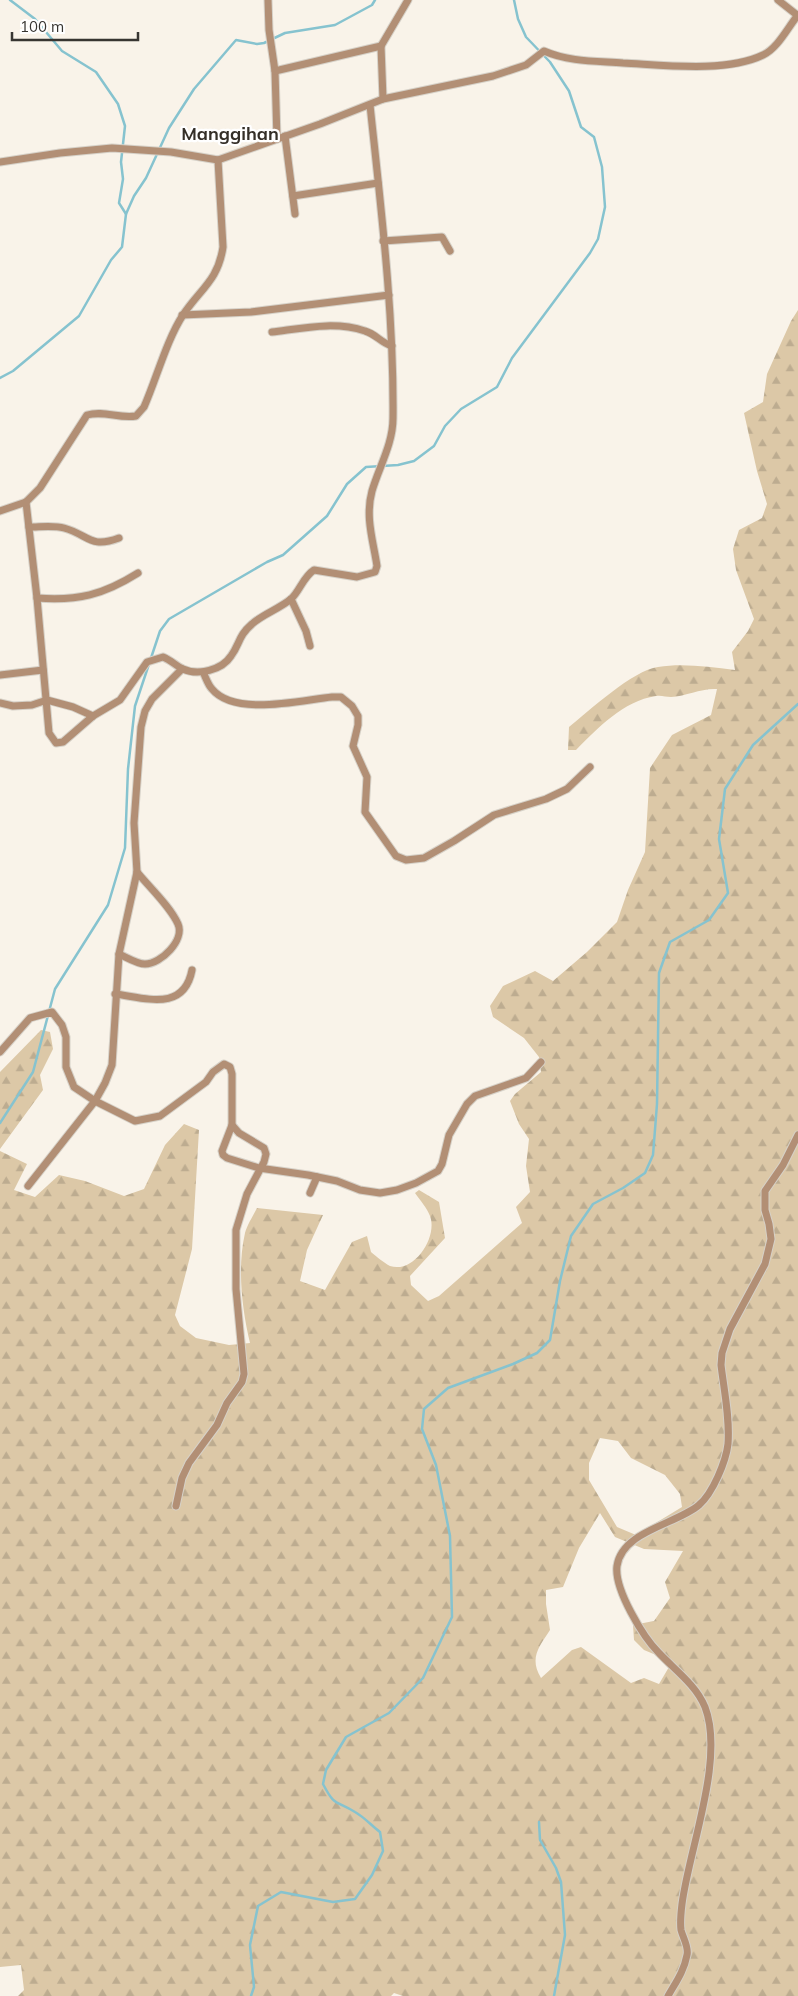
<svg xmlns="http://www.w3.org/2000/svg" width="798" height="1996" viewBox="0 0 798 1996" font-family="Mulish,sans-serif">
	<defs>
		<pattern id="forest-firs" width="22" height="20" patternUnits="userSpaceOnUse" patternTransform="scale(1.25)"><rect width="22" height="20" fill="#dcc8a7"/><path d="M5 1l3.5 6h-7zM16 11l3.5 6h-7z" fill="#bdac90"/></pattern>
	</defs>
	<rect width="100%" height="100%" fill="#f9f3e9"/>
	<g fill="url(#forest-firs)" fill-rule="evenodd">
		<path d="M798,310v1686h-395l-9,-3 -3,3h-373l6,-6 -3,-25 -21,2v-816l27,13 -13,26 21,7 24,-22 26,6 39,15 20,-7 21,-44 19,-21 15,6 -7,119 -17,66 5,11 16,12 33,7 21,-2c-8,-34 -13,-75 -5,-110 2,-8 8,-17 12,-25l66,7 -16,35 -7,31 25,9 27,-48 15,-6 4,16c5,4 13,11 19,14 24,8 48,-29 40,-50 -3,-8 -10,-16 -15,-23l4,-3 20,12 6,36 -35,38 1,9 17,16 11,-5 83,-73 -6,-16 14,-15 -4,-26 3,-27 -10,-15 -9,-23 5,-7 26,-22 -2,-15 -15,-19 -31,-21 -3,-11 13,-20 32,-15 18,10 34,-29 30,-30 11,-32 17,-38 5,-84 22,-33 39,-20 6,-26c-16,-1 -30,7 -46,8 -5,0 -10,-2 -15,-1 -33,5 -58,32 -80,54h-8l1,-23c20,-16 64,-57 89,-60 25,-4 51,0 77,3l-3,-18 16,-21 6,-12 -18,-49 -3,-21 6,-19 23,-12 5,-14 -10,-33 -13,-58 19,-11 4,-28 24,-53zM600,1438l18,3 13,17 34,17 15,19 2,13 -46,28 -19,-8 -28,-47v-17zM600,1513l15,24 29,12 39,2 -18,31 5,16 -16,23 -21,4 1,15 10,10 12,5 13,12 -10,17 -15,-6 -13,5 -50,-36 -9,3 -31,28c-12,-20 -2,-31 9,-48l-4,-26v-14l17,-3 16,-39z"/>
		<polygon points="41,1030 50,1032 53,1049 40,1075 43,1090 0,1149 0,1072"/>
	</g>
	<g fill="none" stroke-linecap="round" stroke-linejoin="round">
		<g stroke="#86c3cf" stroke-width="2.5">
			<polyline points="10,0 35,19 62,51 96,72 118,104 125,126 121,162 123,179 119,203 126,214"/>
			<polyline points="0,378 13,371 79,316 111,260 122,247 126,214 134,196 146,178 169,128 194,89 236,40 257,44 264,43 285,33 335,25 372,5 375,0"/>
			<polyline points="0,1123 33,1072 55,989 108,905 125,848 128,769 135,706 160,631 169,619 267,562 283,555 327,516 347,484 366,467 398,465 414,461 434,446 445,426 461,409 497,387 512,358 590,253 598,239 605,207 602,167 594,137 581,127 569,91 550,62 526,37 518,19 514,0"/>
			<polyline points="539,1822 540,1840 556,1868 561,1882 565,1935 554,1996"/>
			<path d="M251,1996l3,-9 -4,-42 8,-39 23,-14 52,10 22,-3 17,-24 11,-24 -3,-19c-8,-6 -16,-15 -25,-20 -20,-12 -20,-5 -32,-28l3,-14 20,-33 43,-24 34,-35 29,-61 -2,-81 -14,-71 -14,-36 2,-20 24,-21 65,-24 24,-11 13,-13 10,-59 11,-45 22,-32 30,-16 22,-15 8,-18 4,-51 2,-131 11,-31 39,-22 19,-27 -9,-54 6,-50 28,-44 45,-41"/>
		</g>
		<defs>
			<g id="street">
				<polyline points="268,0 269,30 275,71 277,139"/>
				<polyline points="778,0 797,15"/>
				<polyline points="275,71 381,46"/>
				<polyline points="383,99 381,46 408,0"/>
				<polyline points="285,136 295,214"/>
				<path d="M0,162l60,-9 52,-5 59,4 47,8 102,-36 63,-25 110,-23 33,-11 18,-14c25,11 53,10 79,12 40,2 103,10 140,-8 15,-7 25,-28 35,-40"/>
				<polyline points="293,196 378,183"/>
				<polyline points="383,241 442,237 450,251"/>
				<polyline points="182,315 251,312 389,295"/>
				<path d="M272,332c32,-4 63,-11 93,-1 11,3 16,12 27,15"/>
				<path d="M26,502l11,96 12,135 7,10 7,-1 30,-26 27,-16 27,-38 16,-5c8,3 13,9 20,12 15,7 39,1 48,-13 9,-12 7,-20 21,-32 11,-10 27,-15 39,-25 9,-8 12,-22 23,-29l43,7 18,-5 2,-6c-4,-26 -12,-49 -5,-75 7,-24 21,-47 21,-73 1,-105 -12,-209 -23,-313"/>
				<path d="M0,511l26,-9 14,-14 47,-73c17,-5 32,4 49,1l8,-9c12,-27 23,-68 39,-92 17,-26 35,-34 40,-68l-5,-87"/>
				<path d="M29,527c11,0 25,-2 35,1 25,7 26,21 55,10"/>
				<path d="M37,598c41,3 66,-3 101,-25"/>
				<polyline points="291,599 306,631 310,646"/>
				<path d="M203,672c3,6 5,13 9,17 23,28 89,11 120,8h9l11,9 6,10v9l-5,21 14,31 -2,35 31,44 10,4 18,-2 30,-17 40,-26 52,-16 21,-10 23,-22"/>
				<polyline points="0,675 43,670"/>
				<polyline points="0,703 13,706 32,705 47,700 73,707 93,716"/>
				<path d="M119,954c7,3 18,10 26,10 16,0 40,-24 33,-40 -8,-18 -29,-37 -41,-52"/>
				<path d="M115,994c31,4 69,18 77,-24"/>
				<polyline points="0,1052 30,1018 52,1012 62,1025 66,1037 66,1067 74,1087 95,1101 135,1121 160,1116 206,1082 213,1072 224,1064 230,1067 232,1074 232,1125 239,1133 264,1148 266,1154 264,1162 247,1194 236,1230 236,1289 244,1374 242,1382 227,1403 217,1425 189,1463 182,1478 176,1506"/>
				<polyline points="232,1125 222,1151 223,1155 227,1158 259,1168 308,1175 337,1181 360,1190 380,1193 397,1190 416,1183 438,1171 442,1164 449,1135 467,1104 475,1096 526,1078 541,1062"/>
				<polyline points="28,1186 95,1101 105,1083 112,1065 119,954 137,872 134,823 141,727 145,711 152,699 182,669"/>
				<polyline points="310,1193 317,1177"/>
				<path d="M668,1996c8,-14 16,-25 19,-41 2,-8 -4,-17 -6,-25 -1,-8 0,-18 1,-26 7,-55 43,-145 23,-197 -9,-22 -30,-37 -46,-54 -16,-16 -45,-64 -42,-87 5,-35 60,-42 82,-61 14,-12 27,-44 29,-61 2,-26 -4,-54 -7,-79l1,-12 8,-24 35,-65 6,-25 -2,-15 -4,-14v-19l18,-26 15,-30"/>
			</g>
		</defs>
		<use href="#street" stroke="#d6d1c8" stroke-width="9"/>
		<use href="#street" stroke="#b28f75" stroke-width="7"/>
	</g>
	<g text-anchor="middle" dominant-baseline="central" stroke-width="4.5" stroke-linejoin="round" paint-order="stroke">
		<g font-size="18" font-weight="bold" fill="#342f28" stroke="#fff">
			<text x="230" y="133">Manggihan</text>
		</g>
	</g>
	<path d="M12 32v8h126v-8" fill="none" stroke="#373531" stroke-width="2.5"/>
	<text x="20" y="32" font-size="15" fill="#373531" stroke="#ffffff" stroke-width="4" paint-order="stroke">100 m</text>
</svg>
